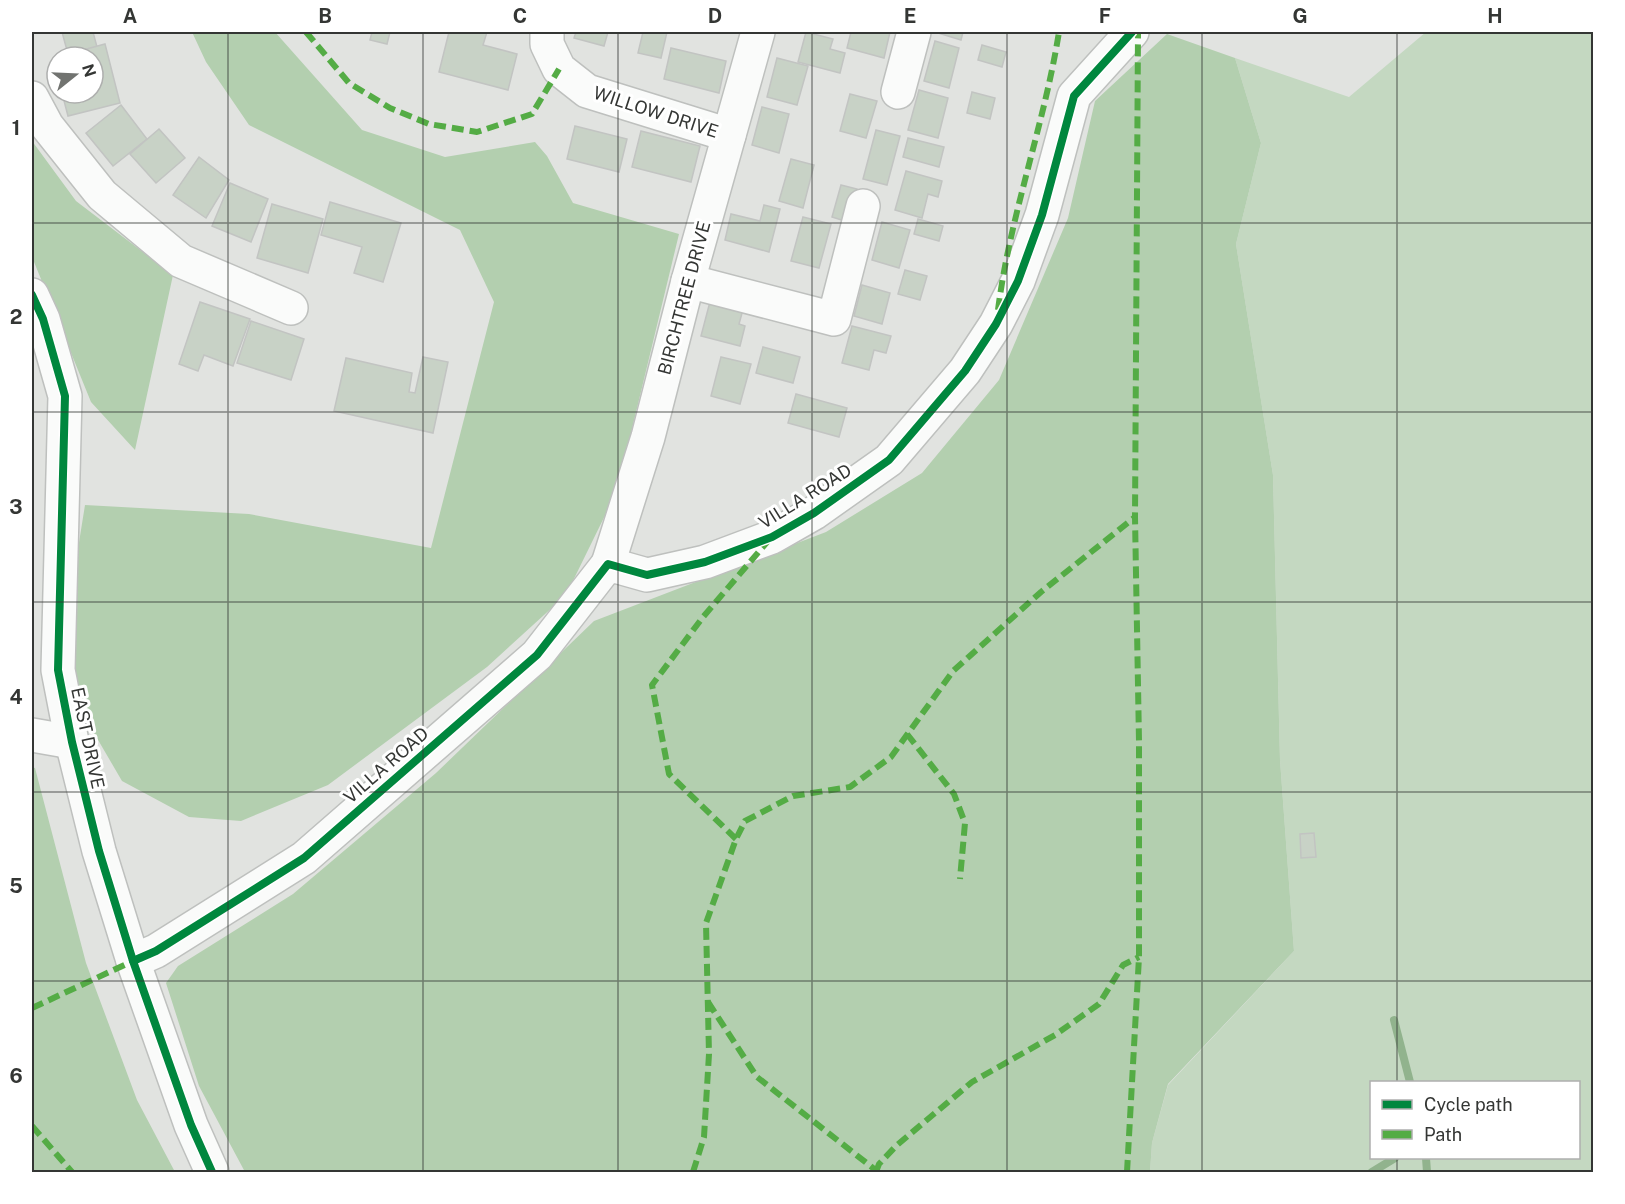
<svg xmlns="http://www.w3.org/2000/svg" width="1625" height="1204" viewBox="0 0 1625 1204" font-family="'Public Sans',sans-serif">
	<rect width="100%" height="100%" fill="#e1e3e0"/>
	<path fill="#c4d8c1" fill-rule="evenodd" d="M1426,32h167v1140h-443l2,-29 16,-58 126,-134 -14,-191 -7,-285 -37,-231 25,-101 -26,-85 114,39zM1372,1082h206v76h-206z"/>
	<g fill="#b3cfaf">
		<polygon points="192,32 275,32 362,130 445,157 535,142 547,156 573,203 679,234 617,491 566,595 487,667 328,785 241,821 189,817 122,781 73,697 77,555 85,505 249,514 431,548 494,302 460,230 249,125 206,62"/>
		<polygon points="1167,34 1235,58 1261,143 1236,244 1273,475 1280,760 1294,951 1168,1084 1152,1143 1150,1172 245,1172 199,1086 166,983 178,966 293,894 436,773 594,621 826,532 922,473 999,380 1068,218 1095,101"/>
		<polygon points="32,141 76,201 173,275 135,450 91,402 32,257"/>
		<polygon points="32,767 35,768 86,963 137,1100 175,1172 32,1172"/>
	</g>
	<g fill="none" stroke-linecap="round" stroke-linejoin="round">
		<g stroke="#91b38d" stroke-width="8">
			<polyline points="1394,1020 1410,1082"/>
			<polyline points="1426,1158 1427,1172"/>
			<polyline points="1372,1172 1395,1158"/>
		</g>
	</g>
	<g fill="#c8d2c6" stroke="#c2c4c2" stroke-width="1.5">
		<polygon points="62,32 93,32 97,47 68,54"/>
		<polygon points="372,32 390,32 387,44 370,40"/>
		<polygon points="449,32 487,32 483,45 517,54 508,90 439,72"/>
		<polygon points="576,32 608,32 604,46 574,38"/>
		<polygon points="643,32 667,32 661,58 638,53"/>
		<polygon points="806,32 833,39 830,49 845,53 840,73 798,62"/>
		<polygon points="851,32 890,32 884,58 847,48"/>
		<polygon points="935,32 963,32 961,40"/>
		<polygon points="935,41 959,48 949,88 924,81"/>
		<polygon points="105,44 120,103 68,116 62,93 93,93 93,57 69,57 68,54"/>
		<polygon points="982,45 1006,52 1002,67 978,60"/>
		<polygon points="671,48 726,61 719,93 664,79"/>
		<polygon points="777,58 808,66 797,105 767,97"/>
		<polygon points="919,90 948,98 938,138 908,130"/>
		<polygon points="972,92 995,98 990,119 967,113"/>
		<polygon points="850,94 877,101 866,138 840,131"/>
		<polygon points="121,105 147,139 113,166 86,133"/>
		<polygon points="762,107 789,114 779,153 752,145"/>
		<polygon points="575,126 627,139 619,172 567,159"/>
		<polygon points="159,129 185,158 156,183 130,154"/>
		<polygon points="876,130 900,136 887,185 863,179"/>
		<polygon points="641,131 700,146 691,182 632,167"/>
		<polygon points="908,138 944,147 939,167 903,157"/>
		<polygon points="199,157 229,180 206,218 173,195"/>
		<polygon points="791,159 814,165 803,208 779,201"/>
		<polygon points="906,171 942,181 938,197 928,194 922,218 895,210"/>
		<polygon points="230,183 268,199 251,242 212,226"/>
		<polygon points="841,185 857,189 848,222 832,217"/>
		<polygon points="330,202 401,223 383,282 354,273 362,247 321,235"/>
		<polygon points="272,204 323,219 308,273 257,258"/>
		<polygon points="764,205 780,209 769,252 725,240 731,214 760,221"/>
		<polygon points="803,217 831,224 819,268 791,261"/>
		<polygon points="918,219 943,226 939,241 914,234"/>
		<polygon points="882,222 910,230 899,268 872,260"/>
		<polygon points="905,270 927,276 920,300 898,294"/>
		<polygon points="862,285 890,293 882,324 854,316"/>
		<polygon points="711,298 744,306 739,324 745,326 740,346 701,336"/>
		<polygon points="200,302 250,319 233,366 204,355 198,371 179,364"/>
		<polygon points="251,321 304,339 291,380 237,363"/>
		<polygon points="852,326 891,336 886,353 874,350 869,370 842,363"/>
		<polygon points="763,347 800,357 793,383 756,373"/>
		<polygon points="423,357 448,362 433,433 334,411 346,358 412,373 409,392 415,393"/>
		<polygon points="721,357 751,364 740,404 711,396"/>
		<polygon points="796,394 847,408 839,437 788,423"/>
		<polygon points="1314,833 1316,857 1301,858 1300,834"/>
	</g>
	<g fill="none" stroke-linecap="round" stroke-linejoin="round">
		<defs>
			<g id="minor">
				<polyline points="547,32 547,44 559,69 587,91 729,135"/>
				<polyline points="898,92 914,32"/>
				<polyline points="32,98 47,126 102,195 181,261 291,308"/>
				<polyline points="688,281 834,319 863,206"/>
				<polyline points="32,295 43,319 65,396 58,670 72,742 99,851 133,961 191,1125 212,1172"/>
				<polyline points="608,564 648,437 688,281 758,32"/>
				<polyline points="32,735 72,742"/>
				<polyline points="133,961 156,951 304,858 537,655 608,564 647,575 705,562 772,537 814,513 889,460 965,371 996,324 1018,281 1042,215 1074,96 1132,32"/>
			</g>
		</defs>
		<use href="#minor" stroke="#bec0be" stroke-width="36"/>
		<use href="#minor" stroke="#fafbfa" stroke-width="33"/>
		<g stroke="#54ac45" stroke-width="6" stroke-dasharray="12 6" stroke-linecap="butt">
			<polyline points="306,32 349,83 390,108 429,124 477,132 532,114 559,69"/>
			<path d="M998,310c12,-95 46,-184 61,-278"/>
			<polyline points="907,734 954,794 965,823 960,879"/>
			<polyline points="736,839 669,774 652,685 703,617 768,541"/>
			<polyline points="708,1002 757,1077 878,1172"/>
			<polyline points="32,1008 133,961"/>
			<polyline points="32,1126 72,1172"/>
			<polyline points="693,1172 704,1137 709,1054 706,923 736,839 745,821 793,796 850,787 891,757 953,671 1041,592 1135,517"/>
			<polyline points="876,1172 879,1164 897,1145 972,1082 1055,1035 1099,1004 1123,965 1139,957"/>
			<polyline points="1127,1172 1139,957 1139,741 1135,517 1138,32"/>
		</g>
		<defs>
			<g id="cycleway">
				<polyline points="32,295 43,319 65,396 58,670 72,742 99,851 133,961 191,1125 212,1172"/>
				<polyline points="133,961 156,951 304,858 537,655 608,564 647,575 705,562 772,537 814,513 889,460 965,371 996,324 1018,281 1042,215 1074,96 1132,32"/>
			</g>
		</defs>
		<use href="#cycleway" stroke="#fff" stroke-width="11"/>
		<use href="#cycleway" stroke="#00873e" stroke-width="8"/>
	</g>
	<path fill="none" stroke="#343634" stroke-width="1.5" stroke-opacity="0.55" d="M228,32v1140M423,32v1140M618,32v1140M812,32v1140M1007,32v1140M1202,32v1140M1397,32v1050M32,223h1562M32,412h1562M32,602h1562M32,792h1562M32,981h1562M1397,1158v14"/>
	<g text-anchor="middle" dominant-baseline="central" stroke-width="6" stroke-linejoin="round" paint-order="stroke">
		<g font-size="18" fill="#343634" stroke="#fff">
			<text transform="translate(656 112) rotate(18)">WILLOW DRIVE</text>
			<text transform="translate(684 298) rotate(-75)">BIRCHTREE DRIVE</text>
			<text transform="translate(805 496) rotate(-32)">VILLA ROAD</text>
			<text transform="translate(88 738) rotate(78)">EAST DRIVE</text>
			<text transform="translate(386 765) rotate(-41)">VILLA ROAD</text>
		</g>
	</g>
	<rect width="1625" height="1204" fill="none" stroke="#ffffff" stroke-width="66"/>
	<rect x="1370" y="1081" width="210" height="78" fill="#ffffff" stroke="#aeafae" stroke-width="1.5"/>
	<rect x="1382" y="1100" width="30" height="9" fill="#00873e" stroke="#aeafae" stroke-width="1.5"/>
	<text x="1424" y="1111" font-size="18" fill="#343634">Cycle path</text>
	<rect x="1382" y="1130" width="30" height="9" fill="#54ac45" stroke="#aeafae" stroke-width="1.5"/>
	<text x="1424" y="1141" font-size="18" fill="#343634">Path</text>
	<g transform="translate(75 75) rotate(72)"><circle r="28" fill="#ffffff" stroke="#aeafae" stroke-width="1.5"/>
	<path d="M0-4.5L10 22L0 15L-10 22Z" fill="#717370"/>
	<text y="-9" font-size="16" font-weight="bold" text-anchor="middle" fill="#343634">N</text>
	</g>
	<rect x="33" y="33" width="1559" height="1138" fill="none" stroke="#343634" stroke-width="2"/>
	<g font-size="20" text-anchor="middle" font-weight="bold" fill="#343634">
		<text x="130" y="23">A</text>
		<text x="325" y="23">B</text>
		<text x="520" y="23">C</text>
		<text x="715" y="23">D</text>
		<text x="910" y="23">E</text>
		<text x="1105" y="23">F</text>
		<text x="1300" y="23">G</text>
		<text x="1495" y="23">H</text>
		<text x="16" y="135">1</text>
		<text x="16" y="324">2</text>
		<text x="16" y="514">3</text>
		<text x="16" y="704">4</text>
		<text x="16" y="893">5</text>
		<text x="16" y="1083">6</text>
	</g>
</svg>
